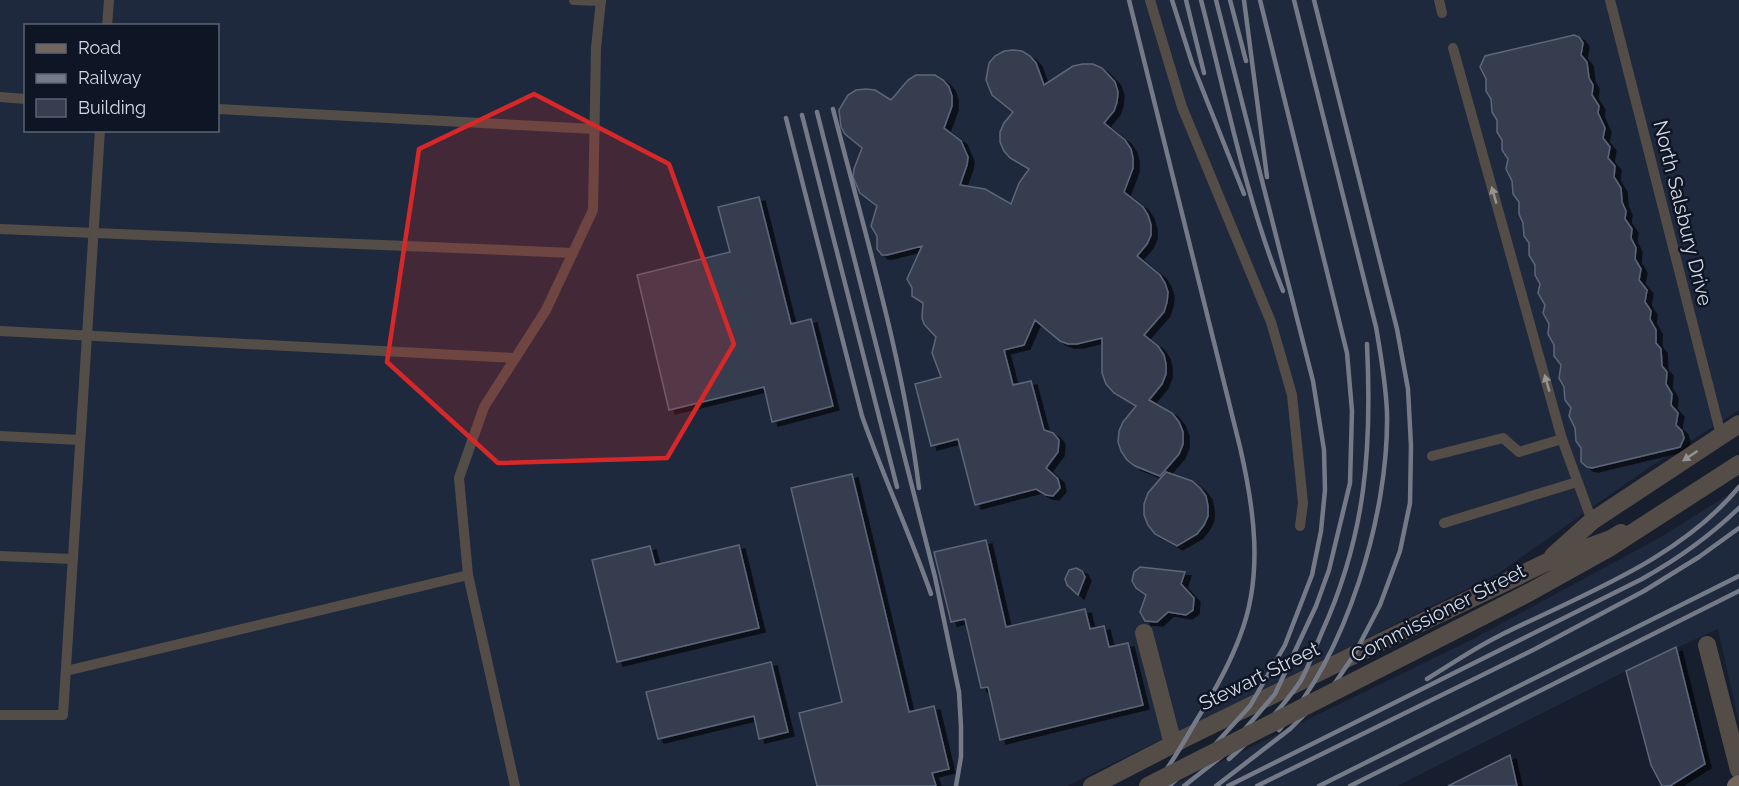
<svg xmlns="http://www.w3.org/2000/svg" width="1739" height="786" viewBox="0 0 1739 786" font-family="Raleway,sans-serif">
	<defs>
		<filter id="shadow"><feDropShadow dx="6" dy="4" stdDeviation="0" flood-color="#0009"/></filter>
	</defs>
	<rect width="100%" height="100%" fill="#171e2e"/>
	<g fill="#1f293d" fill-rule="evenodd">
		<path d="M0,0h1739v410l-98,63 -142,100 -432,213h-1067zM26,26h192v104h-192z"/>
		<polygon points="1739,488 1739,723 1718,629 1626,671 1397,786 1171,786 1471,640 1659,538"/>
	</g>
	<g fill="#363e50" stroke="#5d6679" stroke-width="1.5" filter="url(#shadow)">
		<polygon points="1574,35 1579,37 1583,43 1581,55 1587,62 1589,78 1593,85 1592,95 1599,106 1598,113 1605,128 1603,138 1610,147 1608,158 1615,166 1614,177 1621,188 1622,202 1626,211 1625,219 1632,229 1631,238 1636,248 1635,259 1641,269 1639,280 1647,290 1645,302 1651,311 1650,319 1656,330 1656,343 1661,349 1662,366 1667,372 1666,384 1672,394 1671,405 1678,413 1676,425 1682,431 1684,438 1680,447 1592,468 1587,467 1581,462 1581,448 1576,441 1575,428 1569,416 1571,408 1565,400 1564,387 1559,378 1561,365 1554,356 1554,345 1548,334 1549,324 1543,313 1545,305 1538,293 1540,284 1535,275 1535,265 1529,255 1529,243 1524,236 1523,223 1519,214 1519,202 1513,194 1512,181 1506,169 1508,159 1502,150 1502,140 1497,132 1497,120 1492,112 1491,99 1486,91 1486,79 1480,67 1485,56"/>
		<polygon points="1013,50 1022,51 1030,56 1036,63 1044,85 1073,66 1083,64 1093,64 1102,68 1115,82 1118,92 1117,102 1114,111 1104,123 1125,140 1131,149 1133,158 1133,168 1124,192 1143,207 1148,215 1151,225 1151,235 1147,244 1137,256 1160,275 1165,283 1168,292 1167,302 1164,312 1144,335 1158,346 1164,355 1166,364 1166,374 1162,384 1149,400 1172,413 1179,422 1183,432 1183,444 1179,454 1160,476 1135,466 1127,460 1121,451 1118,442 1119,431 1123,422 1136,406 1114,393 1106,384 1102,373 1102,338 1077,344 1068,344 1060,341 1035,320 1024,345 1004,350 1013,385 1031,381 1044,430 1053,433 1059,440 1058,452 1046,468 1058,479 1060,488 1053,496 1046,495 1036,489 975,505 958,439 931,446 915,384 941,377 932,353 936,337 924,324 922,318 923,303 912,296 912,288 907,279 922,246 887,255 882,255 877,249 877,236 871,226 877,206 860,193 853,177 854,169 862,148 845,134 841,127 839,110 848,95 856,90 866,89 875,90 891,100 908,80 916,75 935,75 943,80 949,87 952,96 952,106 944,128 961,141 968,157 967,165 960,185 985,189 1011,204 1019,183 1029,169 1010,158 1004,151 1000,142 1000,132 1004,123 1013,112 992,95 986,80 989,63 995,56 1004,51"/>
		<polygon points="759,197 791,324 811,319 833,406 772,422 764,387 669,410 637,275 730,252 718,207"/>
		<polygon points="1166,472 1192,481 1200,488 1206,496 1208,506 1208,516 1204,525 1197,534 1177,546 1155,534 1148,525 1144,515 1144,504 1148,493"/>
		<polygon points="852,474 909,712 934,706 949,769 932,773 936,786 817,786 799,713 842,702 791,488"/>
		<polygon points="986,540 1006,627 1085,609 1090,629 1104,626 1109,647 1128,643 1143,705 1000,740 988,687 981,688 965,619 951,622 934,552"/>
		<polygon points="739,545 759,628 617,662 592,560 650,546 655,565"/>
		<polygon points="1140,567 1185,572 1181,584 1194,598 1193,610 1186,615 1168,612 1157,622 1145,621 1140,612 1146,595 1136,588 1132,581 1134,572"/>
		<polygon points="1076,568 1082,571 1085,577 1078,595 1067,585 1065,579 1069,570"/>
		<polygon points="1676,647 1705,764 1670,786 1662,786 1651,765 1626,671"/>
		<polygon points="771,662 788,732 759,739 754,716 658,739 646,692"/>
		<polygon points="1510,755 1517,786 1448,786"/>
	</g>
	<g fill="none" stroke-linecap="round" stroke-linejoin="round">
		<g stroke="#544d47" stroke-width="10">
			<polyline points="574,0 601,1"/>
			<polyline points="1150,0 1182,107 1271,322 1292,395 1303,503 1300,526"/>
			<polyline points="1439,0 1442,13"/>
			<polyline points="1610,0 1721,435"/>
			<polyline points="107,26 109,0"/>
			<polyline points="1453,48 1562,439 1592,521"/>
			<polyline points="0,97 26,99"/>
			<polyline points="218,109 595,129"/>
			<polyline points="0,229 573,253"/>
			<polyline points="0,331 515,358"/>
			<polyline points="0,436 80,440"/>
			<polyline points="1432,456 1503,438 1519,452 1562,439"/>
			<polyline points="1444,523 1577,482"/>
			<polyline points="0,556 73,559"/>
			<polyline points="66,671 468,575"/>
			<polyline points="0,715 63,715 100,130"/>
			<polyline points="515,786 468,575 459,478 484,407 546,310 593,210 596,48 601,0"/>
		</g>
		<g stroke="#544d47" stroke-width="18">
			<polyline points="1553,556 1592,521 1739,424"/>
			<polyline points="1144,633 1173,744"/>
			<polyline points="1707,645 1739,770"/>
			<polyline points="1092,786 1187,737 1354,655 1545,563 1611,539 1621,533"/>
		</g>
		<polyline stroke="#73675d" stroke-width="18" points="1736,786 1739,784"/>
		<g stroke="#747a88" stroke-width="4.5">
			<path d="M1129,0l111,447c14,61 24,128 0,189 -11,30 -27,58 -44,85 -13,22 -25,45 -42,65"/>
			<polyline points="1172,0 1192,63 1244,194"/>
			<polyline points="1186,0 1204,73"/>
			<path d="M1201,0c25,96 45,200 82,291"/>
			<polyline points="1230,0 1246,61"/>
			<polyline points="1244,0 1267,177"/>
			<path d="M833,109c32,125 70,250 86,379"/>
			<polyline points="817,112 935,577 959,692 961,726 961,757 956,786"/>
			<polyline points="802,115 897,487"/>
			<path d="M786,118l76,298c21,60 48,118 69,178"/>
			<path d="M1427,679c23,-14 46,-30 70,-42 83,-42 181,-76 242,-150"/>
			<path d="M1279,730c68,-76 110,-216 108,-317 -1,-29 -6,-57 -11,-86l-82,-327"/>
			<path d="M1229,759c26,-23 51,-48 71,-77 9,-15 15,-34 22,-50 44,-97 50,-183 45,-288"/>
			<polyline points="1169,786 1210,750 1250,706 1285,645 1312,575 1321,531 1325,490 1324,450 1313,381 1216,0"/>
			<polyline points="1184,786 1222,756 1275,694 1316,606 1329,570 1350,483 1352,411 1347,353 1260,0"/>
			<polyline points="1216,786 1290,729 1333,686 1354,655 1380,605 1400,551 1410,503 1411,446 1408,389 1397,329 1314,0"/>
			<path d="M1228,786l414,-207c36,-20 67,-42 97,-71"/>
			<polyline points="1257,786 1535,649 1644,591 1699,557 1739,528"/>
			<polyline points="1319,786 1739,576"/>
			<polyline points="1350,786 1739,591"/>
		</g>
		<polyline stroke="#544d47" stroke-width="18" points="1148,786 1530,592 1609,548 1739,464"/>
	</g>
	<defs><path id="oneway-solid" d="M-6-.8H1V-3.2L6.5 0L1 3.2V.8H-6Z" transform="scale(1.5)"/></defs>
	<g fill="#949396">
		<use href="#oneway-solid" transform="translate(1494 195) rotate(-106)"/>
		<use href="#oneway-solid" transform="translate(1547 383) rotate(-106)"/>
		<use href="#oneway-solid" transform="translate(1690 456) rotate(146)"/>
	</g>
	<path fill="#d62828" fill-opacity="0.2" stroke="#d62828" stroke-width="4.5" stroke-linejoin="round" d="M534,94l135,70 65,180 -67,114 -169,5 -111,-101 32,-213z"/>
	<g text-anchor="middle" dominant-baseline="central" stroke-width="5" stroke-linejoin="round" paint-order="stroke">
		<g font-size="20" fill="#d4d9e4" stroke="#0e1524">
			<text transform="translate(1683 213) rotate(76)">North Salsbury Drive</text>
			<text transform="translate(1438 613) rotate(-27)">Commissioner Street</text>
			<text transform="translate(1259 676) rotate(-26)">Stewart Street</text>
		</g>
	</g>
	<rect x="24" y="24" width="195" height="108" fill="#0e1524" stroke="#5d6371" stroke-width="1.5"/>
	<rect x="36" y="44" width="30" height="9" fill="#73675d" stroke="#5d6371" stroke-width="1.5"/>
	<text x="78" y="54" font-size="18" fill="#d4d9e4">Road</text>
	<rect x="36" y="74" width="30" height="9" fill="#747a88" stroke="#5d6371" stroke-width="1.5"/>
	<text x="78" y="84" font-size="18" fill="#d4d9e4">Railway</text>
	<rect x="36" y="99" width="30" height="18" fill="#363e50" stroke="#5d6371" stroke-width="1.5"/>
	<text x="78" y="114" font-size="18" fill="#d4d9e4">Building</text>
</svg>
